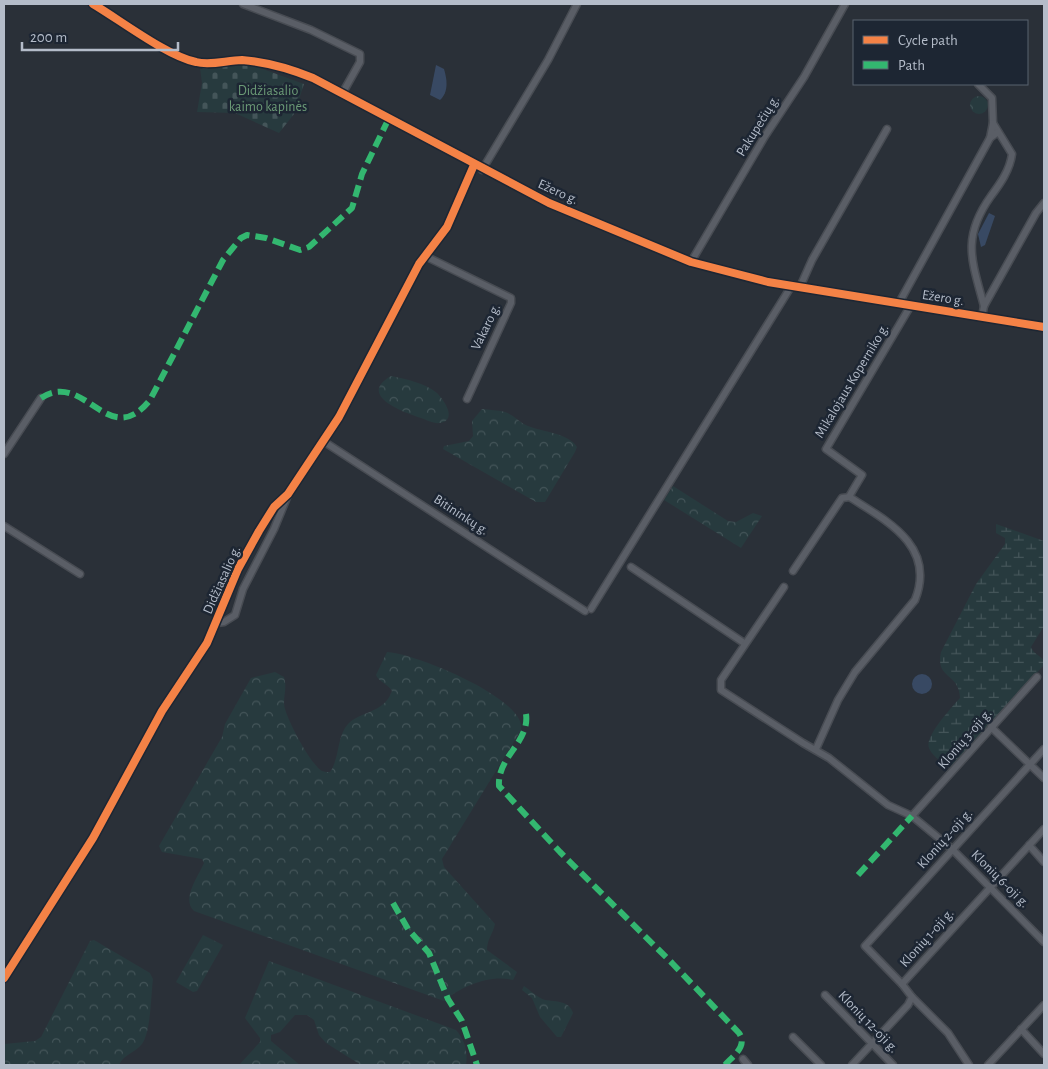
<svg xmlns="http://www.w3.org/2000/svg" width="1048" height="1069" viewBox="0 0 1048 1069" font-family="'Alegreya Sans',sans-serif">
	<defs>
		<pattern id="forest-crowns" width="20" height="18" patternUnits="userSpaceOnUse" patternTransform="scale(1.25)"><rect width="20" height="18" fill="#273a3e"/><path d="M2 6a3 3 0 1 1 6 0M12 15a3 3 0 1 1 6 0" fill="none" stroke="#445559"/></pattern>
		<pattern id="wetland-marsh" width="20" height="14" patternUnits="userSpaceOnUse" patternTransform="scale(1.25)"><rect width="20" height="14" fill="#273a3e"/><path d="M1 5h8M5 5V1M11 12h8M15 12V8" fill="none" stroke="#445559"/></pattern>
		<pattern id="cemetery-stones" width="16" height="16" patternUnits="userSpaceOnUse" patternTransform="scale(1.25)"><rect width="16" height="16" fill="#273a3e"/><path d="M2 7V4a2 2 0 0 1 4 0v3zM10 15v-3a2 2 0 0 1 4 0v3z" fill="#445559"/></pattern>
	</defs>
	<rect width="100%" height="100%" fill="#2a3038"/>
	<g fill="url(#forest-crowns)">
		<circle cx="979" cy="105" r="9"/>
		<path d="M391,376c15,3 34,7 46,17 7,7 21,27 3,30 -6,1 -13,-3 -19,-5 -15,-5 -65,-22 -30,-42z"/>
		<path d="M482,409c7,1 16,1 23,3 9,3 15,11 23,14 14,6 41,7 49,21l-2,5 -30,50h-9l-93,-53 1,-3 25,-5 4,-5 -1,-15z"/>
		<polygon points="673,486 728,521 736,522 753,513 762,516 741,548 664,500"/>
		<path d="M387,652c27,1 141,47 134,78l-79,129 2,8 51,57c-2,10 -8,15 -8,26l30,22 -4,8c-22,-6 -52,6 -69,21l-250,-90c-13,-12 4,-34 10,-48l-2,-4 -40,-7 -3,-6 63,-109 3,-13 26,-46 24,-6 9,5c3,11 0,16 0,27 1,13 27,61 38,67 3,1 5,1 8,1 9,-13 7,-31 15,-44 11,-18 38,-12 47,-37 -4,-7 -13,-9 -16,-16z"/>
		<polygon points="203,935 223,945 197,991 193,992 176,982"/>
		<path d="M94,940l56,33 3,6c-2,15 -2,53 -11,65 -7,9 -18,10 -23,21h-115v-21l31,-3 6,-4 49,-96z"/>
		<path d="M269,961l187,69c9,10 12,22 10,35h-105l-35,-22 -7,-8 -5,-15 -7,-5h-12l-15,17 -9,3v6l29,24h-61l21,-23v-4l-15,-20z"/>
		<path d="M524,986c6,4 14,12 21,14 11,2 24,0 28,13l-12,24h-4l-17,-20 -8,-19 -10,-8z"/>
	</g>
	<path fill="url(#wetland-marsh)" d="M996,524l48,17v85l-13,21 3,5 10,8v5l-95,103c-6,-5 -17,-12 -20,-20 -5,-11 23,-41 31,-50 -1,-26 -25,-18 -19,-46l35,-68 29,-40v-6l-9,-5z"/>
	<polygon fill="url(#cemetery-stones)" points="233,63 252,65 304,84 294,114 279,133 235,113 197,112 202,83 200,68"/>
	<g fill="#384963">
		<path d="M436,65l8,4c3,10 5,23 -4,31l-10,-5z"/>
		<polygon points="989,213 995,216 994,219 985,245 981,247 978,234"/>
		<circle cx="922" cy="684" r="10"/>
	</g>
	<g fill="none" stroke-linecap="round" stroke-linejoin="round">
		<defs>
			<g id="minor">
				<path d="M93,4c27,16 74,52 103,58 15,4 31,-2 46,-2 25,2 49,9 71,18l236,125 142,59 77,20 276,45"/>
				<polyline points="243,4 311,30 360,54 360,62 342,94"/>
				<path d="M978,84l14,14 1,25 19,31c-2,16 -12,30 -21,42 -30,42 -19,65 -7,110"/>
				<polyline points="993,123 990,138 998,132"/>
				<polyline points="482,170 548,60 577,4"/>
				<polyline points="425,256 511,298 511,303 467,399"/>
				<polyline points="691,262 765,136 804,77 845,4"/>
				<polyline points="800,287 812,260 887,129"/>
				<polyline points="899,303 990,138"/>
				<polyline points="982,317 984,306 1036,213 1044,203"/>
				<polyline points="323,441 585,611"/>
				<polyline points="4,454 41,398"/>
				<polyline points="4,526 80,574"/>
				<polyline points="631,567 744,643"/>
				<polyline points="793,571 842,498 850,497"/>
				<polyline points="784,587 721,680 721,690 803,743 829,758 888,805 912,816 952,849 1044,942"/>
				<polyline points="591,609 792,285"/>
				<polyline points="217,623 224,622 235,615 243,589 274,529 288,495"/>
				<polyline points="991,727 1044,778"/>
				<path d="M816,749l22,-49 17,-28 60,-72c21,-53 -26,-78 -64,-102l-1,-3 12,-20 -36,-26 85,-144"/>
				<polyline points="912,816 1037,677"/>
				<polyline points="1029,845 1044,862"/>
				<polyline points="4,978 93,838 162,711 207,643 238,569 259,531 274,507 288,494 339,417 419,264 447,227 474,165"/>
				<polyline points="902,984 865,946 1044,749"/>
				<polyline points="825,995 893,1065"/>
				<polyline points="912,997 948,1033 969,1065"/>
				<polyline points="1021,1029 1044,1054"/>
				<polyline points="793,1037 821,1065"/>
				<polyline points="743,1059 748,1065"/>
				<polyline points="852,1065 908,1005 912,997 902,984 1044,829"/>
				<polyline points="988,1065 1044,1005"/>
			</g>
		</defs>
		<use href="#minor" stroke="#484c53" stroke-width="9"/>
		<use href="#minor" stroke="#5a5e66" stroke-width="6"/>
		<g stroke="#33b770" stroke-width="6" stroke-dasharray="12 6" stroke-linecap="butt">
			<path d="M41,398c44,-29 67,54 109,2l73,-140 18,-22 6,-3 19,3 34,12 9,-3 43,-39 10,-34 27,-56"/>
			<path d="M526,714c4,28 -29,43 -27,72l61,66 112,111 67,70c9,13 -6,23 -14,32"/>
			<polyline points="858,875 912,816"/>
			<polyline points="393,903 408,929 429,953 448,999 462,1021 477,1065"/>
		</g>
		<defs>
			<g id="cycleway">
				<path d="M93,4c27,16 74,52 103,58 15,4 31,-2 46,-2 25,2 49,9 71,18l236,125 142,59 77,20 276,45"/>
				<polyline points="4,978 93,838 162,711 207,643 238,569 259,531 274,507 288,494 339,417 419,264 447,227 474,165"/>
			</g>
		</defs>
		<use href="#cycleway" stroke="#1d2633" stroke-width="11"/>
		<use href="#cycleway" stroke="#f48246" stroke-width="8"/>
	</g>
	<g text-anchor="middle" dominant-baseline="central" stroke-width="5" stroke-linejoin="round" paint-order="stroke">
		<g font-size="14" fill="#6b9a76" stroke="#1d2633">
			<text x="268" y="91">Didžiasalio<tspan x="268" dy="16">kaimo kapinės</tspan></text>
		</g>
		<g font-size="14" fill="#b4bcc9" stroke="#1d2633">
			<text transform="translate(758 126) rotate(-58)">Pakupečių g.</text>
			<text transform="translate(558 192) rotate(24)">Ežero g.</text>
			<text transform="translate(943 298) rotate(9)">Ežero g.</text>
			<text transform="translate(486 327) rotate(-64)">Vakaro g.</text>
			<text transform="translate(852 381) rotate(-59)">Mikalojaus Koperniko g.</text>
			<text transform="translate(461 515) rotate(33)">Bitininkų g.</text>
			<text transform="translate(222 580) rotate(-66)">Didžiasalio g.</text>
			<text transform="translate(965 739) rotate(-49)">Klonių 3-oji g.</text>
			<text transform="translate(945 839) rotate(-48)">Klonių 2-oji g.</text>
			<text transform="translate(1000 879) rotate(45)">Klonių 6-oji g.</text>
			<text transform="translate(927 938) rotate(-48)">Klonių 1-oji g.</text>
			<text transform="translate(868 1022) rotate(46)">Klonių 12-oji g.</text>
		</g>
	</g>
	<rect width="1048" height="1069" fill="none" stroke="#b4bcc9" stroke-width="10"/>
	<rect x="853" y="20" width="175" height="65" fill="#1d2633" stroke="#59626f"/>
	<rect x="863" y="36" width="25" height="8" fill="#f48246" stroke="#59626f"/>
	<text x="898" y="45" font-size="15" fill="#b4bcc9">Cycle path</text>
	<rect x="863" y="61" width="25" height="8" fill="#33b770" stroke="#59626f"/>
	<text x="898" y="70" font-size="15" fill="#b4bcc9">Path</text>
	<path d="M22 42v8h156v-8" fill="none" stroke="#b4bcc9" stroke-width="2.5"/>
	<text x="30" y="42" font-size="15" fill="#b4bcc9" stroke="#1d2633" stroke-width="4" paint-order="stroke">200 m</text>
</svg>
